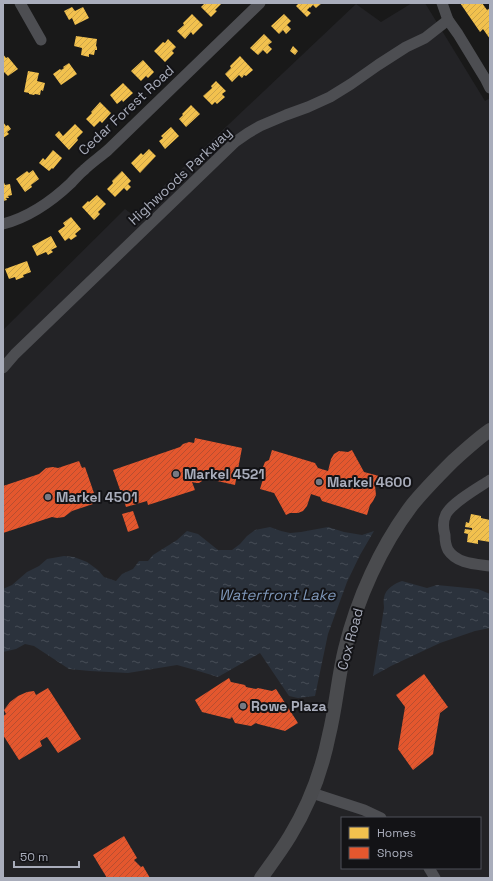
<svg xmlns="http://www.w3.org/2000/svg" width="493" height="881" viewBox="0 0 493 881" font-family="'Space Grotesk',sans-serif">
	<defs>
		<pattern id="water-ripples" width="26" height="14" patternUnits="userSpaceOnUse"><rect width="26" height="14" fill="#2b323c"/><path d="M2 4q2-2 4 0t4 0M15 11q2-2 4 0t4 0" fill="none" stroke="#474d56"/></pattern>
		<pattern id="homes-hatch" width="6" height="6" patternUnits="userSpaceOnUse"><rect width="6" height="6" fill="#f2c14e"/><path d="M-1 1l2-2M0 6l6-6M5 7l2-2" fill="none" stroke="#cca54a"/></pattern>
		<pattern id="shops-hatch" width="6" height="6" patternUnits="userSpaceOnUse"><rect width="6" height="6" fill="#e4572e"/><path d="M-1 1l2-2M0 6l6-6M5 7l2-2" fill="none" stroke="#b84e30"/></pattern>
	</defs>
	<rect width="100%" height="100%" fill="#191919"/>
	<path fill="#232326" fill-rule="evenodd" d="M412,3h13l60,98 5,-3v780h-487v-548l122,-121 8,6 223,-211 25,18zM342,818h138v50h-138z"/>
	<g fill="url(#water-ripples)">
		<polygon points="270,527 281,531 290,533 301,532 328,527 344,532 362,535 374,531 360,555 347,582 328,634 315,696 298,698 289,696 260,653 218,677 195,670 177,665 128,673 90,671 69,669 34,646 25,644 16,649 3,652 3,589 12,585 27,572 39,566 47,559 64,556 74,557 87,562 98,570 104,577 116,581 122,574 133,569 139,561 148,561 153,555 177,540 187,531 198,534 218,550 232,550 240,544 247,536 255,530"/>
		<path d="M402,581l25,7 10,-3 41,4 12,5v34l-15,3 -35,12 -49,23 -18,10 11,-68c0,-3 -1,-7 0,-10 1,-9 11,-15 18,-17z"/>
	</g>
	<g fill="url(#homes-hatch)">
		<polygon points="205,3 222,3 215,10 217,11 211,17 201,7"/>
		<polygon points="299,3 322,3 316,8 313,5 310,8 310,7 307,10 311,13 307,17 296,6"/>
		<polygon points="460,3 482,3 487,10 490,8 490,39 483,29 480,32"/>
		<polygon points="72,7 75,11 83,7 89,18 75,25 72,18 69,20 64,11"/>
		<polygon points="192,14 203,25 193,35 191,32 185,39 177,31 184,25 183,23"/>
		<polygon points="284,14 291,21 287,25 291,29 286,34 283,30 279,34 271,26"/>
		<polygon points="264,34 272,42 268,45 272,49 267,54 263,50 258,55 250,48"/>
		<polygon points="76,36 97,39 96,46 97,47 97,50 95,50 94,55 89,54 89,57 81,55 82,48 74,46"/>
		<polygon points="168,39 176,47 172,51 174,53 165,62 154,51 163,42 165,43"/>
		<polygon points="293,46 298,51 295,55 290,51"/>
		<polygon points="3,54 6,58 8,57 18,69 8,76 4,72 3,73"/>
		<polygon points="240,56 253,70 246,76 244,75 242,78 239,75 232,82 225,74 231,68 230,66"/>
		<polygon points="143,60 154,72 148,78 146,76 141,81 131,71"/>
		<polygon points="69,63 77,74 61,85 53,74 60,69 61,70 64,68 63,67"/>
		<polygon points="28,71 39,73 37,81 45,83 43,91 41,90 40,95 35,94 34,95 29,94 29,93 24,92"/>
		<polygon points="216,81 226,91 222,94 225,97 217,104 215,102 212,105 203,96 212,88 211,86"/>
		<polygon points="123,83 133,93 123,102 122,100 117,104 110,95"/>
		<polygon points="100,102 111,113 102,123 100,121 94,127 86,119 92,113 91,112"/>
		<polygon points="191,105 200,114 186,127 179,119 183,115 182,114"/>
		<polygon points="3,122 6,126 8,125 11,129 7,132 9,134 3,138"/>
		<polygon points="75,124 83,132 77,138 78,140 69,150 55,135 59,131 63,136"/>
		<polygon points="171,127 179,136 165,149 159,141 163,138 161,136"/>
		<polygon points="149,149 156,156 140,173 131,163 141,153 143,155"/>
		<polygon points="53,150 62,158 53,169 52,168 49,171 39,163 43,158 45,160"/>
		<polygon points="33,170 39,179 31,185 32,187 25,192 16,179 27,171 29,173"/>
		<polygon points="122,171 131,181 128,184 131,187 127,191 124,188 115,197 107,189 113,183 112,181"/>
		<polygon points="3,180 5,185 10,184 12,195 8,196 9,198 6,198 7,200 3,201"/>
		<polygon points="97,195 106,204 98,212 100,214 94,220 82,207 88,201 89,202"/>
		<polygon points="71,217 81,229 75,234 77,236 71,240 69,238 65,241 58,231 65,226 63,223"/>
		<polygon points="51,236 57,247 51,250 53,252 48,255 46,252 37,256 32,246"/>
		<polygon points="27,261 31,272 23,275 24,277 16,280 15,277 9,279 5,269"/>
		<polygon points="471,514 481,516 481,518 490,520 490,542 478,540 478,544 467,542 468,534 464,533 465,529 472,530 472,528 465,527 466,522 469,523"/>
	</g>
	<g fill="url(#shops-hatch)">
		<polygon points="195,438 242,448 235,485 204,478 202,481 199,483 196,483 192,482 195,490 148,505 147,501 126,507 113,470 180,447 183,444 189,442 194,443"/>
		<polygon points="272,450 315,463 318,468 328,471 331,459 334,454 339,451 348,452 352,450 364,472 379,476 375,486 376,495 373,501 370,505 367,515 322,501 320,497 311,494 307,506 303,511 298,513 290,513 286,515 274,493 260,489 263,479 262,473 263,467 265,462 269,460"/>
		<polygon points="79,461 82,468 85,467 95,496 91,497 93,504 72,511 64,517 57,518 52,517 3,533 3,486 39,474 46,468 53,467 58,468"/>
		<polygon points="133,511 139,528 128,532 122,514"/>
		<polygon points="424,674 448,707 440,713 433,754 413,770 398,749 405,707 396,695"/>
		<polygon points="229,678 231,682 245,685 246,687 256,689 258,688 272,691 276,689 298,723 285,731 258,724 256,723 251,726 235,723 232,717 230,719 202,712 195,700"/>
		<polygon points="48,688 81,739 58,753 47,737 40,741 42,746 19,760 3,735 3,716 6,714 4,710 10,702 18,696 27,692 34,691 36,695"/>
		<polygon points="124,836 137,858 134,860 141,867 143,866 150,878 107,878 93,855"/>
	</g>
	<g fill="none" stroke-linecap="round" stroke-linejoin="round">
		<g stroke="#4d4e52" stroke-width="11">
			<polyline points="20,3 41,40"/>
			<polyline points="442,3 448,20 458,34 486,80 490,88"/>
			<path d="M3,224c27,-7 48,-22 68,-41 4,-4 8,-9 13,-13 7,-7 16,-13 24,-20l152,-147"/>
			<polyline points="3,368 15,354 235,142 248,133 260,126 286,115 308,107 330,97 351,84 378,65 406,47 425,38 448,20"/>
			<path d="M490,480c-12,8 -37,22 -44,34 -3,6 -3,14 -1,21 0,5 1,11 3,15 9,14 28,14 42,16"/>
			<polyline points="312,793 364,810 381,818"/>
			<polyline points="429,868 435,878"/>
		</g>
		<path stroke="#4a4b4e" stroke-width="14" d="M261,878c10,-14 20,-27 29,-42 19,-31 32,-66 39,-101 7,-28 9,-58 16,-86 12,-50 36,-103 67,-144 13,-16 27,-30 41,-44 12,-11 24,-22 37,-31"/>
	</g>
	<g fill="#777982" stroke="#131316" stroke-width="1.5">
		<circle cx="176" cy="474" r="4"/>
		<circle cx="319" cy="482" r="4"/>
		<circle cx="48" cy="497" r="4"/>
		<circle cx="243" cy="706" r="4"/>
	</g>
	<g text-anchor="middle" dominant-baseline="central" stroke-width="4" stroke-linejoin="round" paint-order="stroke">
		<g font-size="14" fill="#a9adbb" stroke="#131316">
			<text transform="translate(126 110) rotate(-43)">Cedar Forest Road</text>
			<text transform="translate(180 176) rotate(-43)">Highwoods Parkway</text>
			<text transform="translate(350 639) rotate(-75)">Cox Road</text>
		</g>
		<g font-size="14" font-weight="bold" fill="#a9adbb" stroke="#131316" text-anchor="start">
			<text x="184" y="474">Markel 4521</text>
			<text x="327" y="482">Markel 4600</text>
			<text x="56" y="497">Markel 4501</text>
			<text x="251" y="706">Rowe Plaza</text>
		</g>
		<g font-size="15" font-style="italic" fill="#7e96b8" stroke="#131316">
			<text x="277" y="594">Waterfront Lake</text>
		</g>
	</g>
	<rect width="493" height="881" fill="none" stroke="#a9adbb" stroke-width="8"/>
	<rect x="341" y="817" width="140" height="52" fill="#131316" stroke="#4f5158"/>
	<rect x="349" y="827" width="20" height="12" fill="#f2c14e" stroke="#4f5158"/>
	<text x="377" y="837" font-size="12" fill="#a9adbb">Homes</text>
	<rect x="349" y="847" width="20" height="12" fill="#e4572e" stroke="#4f5158"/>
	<text x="377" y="857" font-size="12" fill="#a9adbb">Shops</text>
	<path d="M14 861v6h65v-6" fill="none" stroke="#a9adbb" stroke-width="2"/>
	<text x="20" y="861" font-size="12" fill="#a9adbb" stroke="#131316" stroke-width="3" paint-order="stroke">50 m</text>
</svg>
